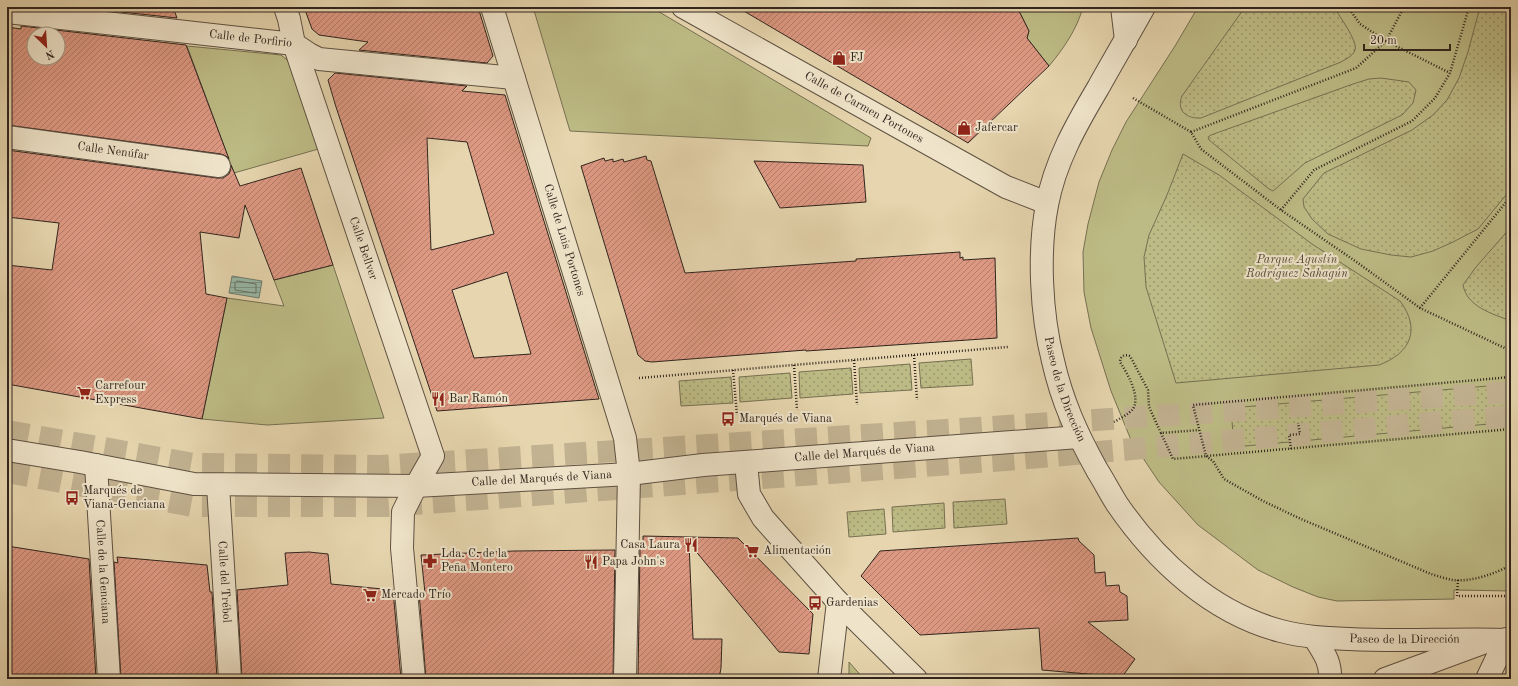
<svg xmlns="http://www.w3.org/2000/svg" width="1518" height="686" viewBox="0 0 1518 686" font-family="'Old Standard TT',serif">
	<defs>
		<pattern id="garden-dots" width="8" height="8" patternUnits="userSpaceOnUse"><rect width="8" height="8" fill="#bdbb85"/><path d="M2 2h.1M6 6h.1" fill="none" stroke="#9a986c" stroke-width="1.8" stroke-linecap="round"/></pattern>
		<pattern id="water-rules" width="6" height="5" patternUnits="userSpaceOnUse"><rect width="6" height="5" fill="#97b9a7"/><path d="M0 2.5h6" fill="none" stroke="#7c9687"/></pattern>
		<pattern id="building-hatch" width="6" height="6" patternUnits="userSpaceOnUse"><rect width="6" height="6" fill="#dd9882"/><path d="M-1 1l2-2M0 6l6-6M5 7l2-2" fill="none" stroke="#b47c6a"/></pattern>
	</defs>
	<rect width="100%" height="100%" fill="#e6d5ae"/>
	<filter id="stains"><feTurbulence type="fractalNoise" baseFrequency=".005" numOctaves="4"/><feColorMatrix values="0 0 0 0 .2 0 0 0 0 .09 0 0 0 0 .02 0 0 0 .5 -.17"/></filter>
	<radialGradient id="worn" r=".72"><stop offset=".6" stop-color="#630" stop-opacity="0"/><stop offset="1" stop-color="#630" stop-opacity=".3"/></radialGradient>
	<g fill="#bdbb85" stroke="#767052">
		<polygon points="533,7 651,7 871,138 868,146 570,131"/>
		<path d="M1017,7h66c-6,22 -19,41 -34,59l-22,-28 2,-7z"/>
		<polygon points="1198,7 1511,7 1511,591 1454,590 1454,599 1337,601 1318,597 1293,587 1258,570 1198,525 1159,482 1131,440 1111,391 1091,328 1084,292 1083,252 1088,224 1099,182 1112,150 1126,122 1175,46"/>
		<polygon points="187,46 281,55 291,63 322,148 234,173"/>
		<polygon points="333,265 384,418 267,425 202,419 227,298 284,306 274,280"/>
		<polygon points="849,662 864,679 849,679"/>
	</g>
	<g fill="url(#garden-dots)" stroke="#767052">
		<path d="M1245,7h89c5,9 24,34 21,43 -2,6 -9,9 -14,12l-140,56c-14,1 -25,-7 -19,-22z"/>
		<polygon points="1480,7 1511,7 1511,189 1478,229 1453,242 1433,251 1411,257 1391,255 1361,249 1328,234 1312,219 1304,207 1303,199 1324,173 1412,130 1433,115 1447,100 1459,78 1468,52"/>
		<polygon points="1381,78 1409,82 1416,90 1413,103 1402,115 1305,163 1273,191 1269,189 1209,140 1208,137 1211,135 1353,84 1369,79"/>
		<path d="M1183,154l36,21 93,69 88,57c21,28 11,52 -21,64l-203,18 -30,-96 -2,-30 5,-22 18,-40z"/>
		<path d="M1511,227v94c-18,-7 -44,-14 -48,-36l13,-18z"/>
		<polygon points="971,359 973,385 921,388 919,363"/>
		<polygon points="910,364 912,390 860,393 859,368"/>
		<polygon points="851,368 853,394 800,398 799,372"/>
		<polygon points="790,373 792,398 740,402 739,377"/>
		<polygon points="731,377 733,403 681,406 679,381"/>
		<polygon points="1511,384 1511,422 1234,447 1231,408"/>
		<polygon points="1005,499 1007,524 954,528 953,502"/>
		<polygon points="944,503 945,528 893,532 892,507"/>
		<polygon points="884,509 886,534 849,537 847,512"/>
	</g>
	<polygon fill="url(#water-rules)" stroke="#6e7e70" points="232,276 262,281 259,298 229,293"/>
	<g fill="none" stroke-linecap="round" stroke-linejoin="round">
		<polygon stroke="#646f62" stroke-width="1" points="237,281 256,284 256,293 254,293 235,290 235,283"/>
	</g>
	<g fill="url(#building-hatch)" stroke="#30251e" fill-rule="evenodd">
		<polygon points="75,7 173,7 177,18"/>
		<polygon points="304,7 478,7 493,56 487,63 359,50 368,42 319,35 312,29"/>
		<polygon points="737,7 1017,7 1029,31 1027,38 1049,66 968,143"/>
		<path d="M21,26l165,19 43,114 -3,-3 -5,-2 -214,-29v-98l14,2zM34,34h24v24h-24z"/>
		<path d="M335,73l132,13 -5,5 43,4 94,304 -162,12 -101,-304 -8,-27zM427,138l40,4 27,92 -63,16zM507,272l24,82 -57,4 -22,-68z"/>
		<polygon points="7,150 217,178 223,178 229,174 231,168 231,165 240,186 301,168 333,265 274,280 245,205 239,238 200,232 206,294 227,298 202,419 7,384 7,265 52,270 59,223 7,217"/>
		<polygon points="646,156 647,160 651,161 685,273 856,261 856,259 960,252 960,258 963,257 963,260 995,258 997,338 806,351 806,350 652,362 645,361 638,355 581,166 604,158 605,161 613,159 613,162 623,159 624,162"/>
		<polygon points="754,161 863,165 866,202 780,208"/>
		<polygon points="643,536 738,538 813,614 809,654 779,652 689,543 693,639 722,639 721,668 719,679 638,679 640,549 643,549"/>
		<polygon points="1078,538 1079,541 1094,555 1095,573 1105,572 1106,586 1119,585 1120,592 1127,596 1128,620 1088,622 1135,659 1122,677 1042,670 1039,628 920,635 861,576 880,551"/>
		<polygon points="7,546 89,559 96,679 7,679"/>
		<polygon points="615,550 613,679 426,679 419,592 425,593 421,555 514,551"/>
		<polygon points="309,552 328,554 331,584 393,590 401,679 242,679 237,590 288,585 285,553"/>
		<polygon points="117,557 207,565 210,592 212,592 217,679 121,679 114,562 118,563"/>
	</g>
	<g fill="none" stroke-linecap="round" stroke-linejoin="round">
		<g stroke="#c2b291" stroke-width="22" stroke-dasharray="22 11" stroke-linecap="butt">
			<polyline points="7,431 194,464 380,466 1007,426 1511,392"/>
			<polyline points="7,472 193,506 387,506 1018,459 1511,416"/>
		</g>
		<defs>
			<g id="minor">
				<path id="s1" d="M285,7l4,12 5,25 139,412 -17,30 -13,26 -1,36 12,131"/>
				<path id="s2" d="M492,7l133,431 4,36 -4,205"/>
				<path id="s3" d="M683,7l323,180 41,16"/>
				<polyline points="1122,7 1126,40"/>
				<path id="s4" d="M7,12l287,32 15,10 10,5 195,19"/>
				<path id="s5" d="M7,137l212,29"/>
				<polyline points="746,463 749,494 763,518 838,602 916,679"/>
				<path id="s6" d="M96,465l13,214"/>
				<path id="s7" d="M218,485l12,194"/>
				<path d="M1314,637c9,15 17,24 16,42"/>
				<polyline points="829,679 838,602"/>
				<polyline points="1385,679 1491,640"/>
				<polyline points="1487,679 1506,639"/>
			</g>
			<g id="tertiary">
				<path id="s8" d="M1144,7c-15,27 -31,54 -46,81 -22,37 -43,74 -51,117 -9,47 -6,109 6,156 9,40 24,73 44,109 7,11 13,23 20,34 39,57 95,109 164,127 22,6 45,7 68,8 54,3 108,-1 162,1"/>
				<path id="s9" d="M7,450l73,12 114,22 222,2 213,-12 74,-9 376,-28"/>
			</g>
		</defs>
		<use href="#minor" stroke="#5e5142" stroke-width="24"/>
		<use href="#tertiary" stroke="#5e5142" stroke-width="24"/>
		<g stroke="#30251e" stroke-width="2.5" stroke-dasharray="1 2" stroke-linecap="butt">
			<polyline points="1348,7 1360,24 1386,41 1450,73"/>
			<polyline points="1133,98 1191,132 1201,149 1281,210 1358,263 1420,308 1511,351"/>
			<polyline points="1191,132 1356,68 1386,41 1404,7"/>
			<polyline points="1281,210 1314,170 1412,121 1435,98 1450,73 1469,7"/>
			<polyline points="1420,308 1511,196"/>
			<polyline points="914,355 917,400"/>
			<polyline points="854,360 857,405"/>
			<polyline points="794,365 797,410"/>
			<polyline points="733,370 737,415"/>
			<path d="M1511,377l-318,28 13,51 7,5 11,18 39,22 38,18 130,55c7,2 15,5 22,6 19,2 41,-6 58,-15"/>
			<polyline points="639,378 1008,347"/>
			<path d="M1114,422c5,-3 15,-8 19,-13 8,-13 -6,-36 -13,-47 0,-6 5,-8 10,-6l18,34 1,17 12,26 38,-3"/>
			<polyline points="1161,433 1173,459 1511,429"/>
			<polyline points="1291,449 1289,435 1300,434 1298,423"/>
			<polyline points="1458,580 1457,596 1511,596"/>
		</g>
		<use href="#minor" stroke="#efe4ca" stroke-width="22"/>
		<use href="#tertiary" stroke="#efe4ca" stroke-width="22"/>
	</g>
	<defs>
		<symbol id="shop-bare" viewBox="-9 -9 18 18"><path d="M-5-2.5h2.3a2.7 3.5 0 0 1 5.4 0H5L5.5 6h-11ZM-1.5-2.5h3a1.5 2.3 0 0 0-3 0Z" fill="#8f2418" stroke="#efe4ca" stroke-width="2.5" paint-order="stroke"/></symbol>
		<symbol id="supermarket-bare" viewBox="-9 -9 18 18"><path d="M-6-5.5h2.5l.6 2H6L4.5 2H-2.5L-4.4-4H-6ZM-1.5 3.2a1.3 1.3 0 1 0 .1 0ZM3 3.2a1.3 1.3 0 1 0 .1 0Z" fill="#8f2418" stroke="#efe4ca" stroke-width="2.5" paint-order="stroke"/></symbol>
		<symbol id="restaurant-bare" viewBox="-9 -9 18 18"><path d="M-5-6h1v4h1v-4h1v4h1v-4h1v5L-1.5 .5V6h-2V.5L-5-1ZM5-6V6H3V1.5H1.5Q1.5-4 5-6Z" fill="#8f2418" stroke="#efe4ca" stroke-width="2.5" paint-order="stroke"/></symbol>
		<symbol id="bus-bare" viewBox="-9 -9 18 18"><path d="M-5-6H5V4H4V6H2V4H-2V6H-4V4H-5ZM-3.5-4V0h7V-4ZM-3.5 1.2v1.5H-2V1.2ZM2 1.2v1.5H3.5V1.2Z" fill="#8f2418" stroke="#efe4ca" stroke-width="2.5" paint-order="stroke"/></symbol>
		<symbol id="pharmacy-bare" viewBox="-9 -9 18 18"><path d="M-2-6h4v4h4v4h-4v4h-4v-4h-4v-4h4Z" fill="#8f2418" stroke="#efe4ca" stroke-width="2.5" paint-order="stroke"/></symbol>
	</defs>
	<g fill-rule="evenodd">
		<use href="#shop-bare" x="829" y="48" width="20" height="20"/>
		<use href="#shop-bare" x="954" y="118" width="20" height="20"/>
		<use href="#supermarket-bare" x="74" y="383" width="20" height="20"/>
		<use href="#restaurant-bare" x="428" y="389" width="20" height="20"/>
		<use href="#bus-bare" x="718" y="409" width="20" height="20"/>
		<use href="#bus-bare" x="62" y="488" width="20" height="20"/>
		<use href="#restaurant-bare" x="681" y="535" width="20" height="20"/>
		<use href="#supermarket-bare" x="742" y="541" width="20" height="20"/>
		<use href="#pharmacy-bare" x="420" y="551" width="20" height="20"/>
		<use href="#restaurant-bare" x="581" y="552" width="20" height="20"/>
		<use href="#supermarket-bare" x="360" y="585" width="20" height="20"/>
		<use href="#bus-bare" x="805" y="593" width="20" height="20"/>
	</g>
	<g text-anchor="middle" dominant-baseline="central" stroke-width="4" stroke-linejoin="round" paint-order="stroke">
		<g font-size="12" fill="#30251e" stroke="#efe4ca">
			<text stroke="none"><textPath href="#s4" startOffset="245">Calle de Porfirio</textPath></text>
			<text stroke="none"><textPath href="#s3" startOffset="207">Calle de Carmen Portones</textPath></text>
			<text stroke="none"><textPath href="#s5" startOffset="107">Calle Nenúfar</textPath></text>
			<text stroke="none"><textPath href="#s2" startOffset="244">Calle de Luis Portones</textPath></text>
			<text stroke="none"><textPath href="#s1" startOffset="254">Calle Bellver</textPath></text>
			<text stroke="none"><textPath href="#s8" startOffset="409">Paseo de la Dirección</textPath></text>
			<text stroke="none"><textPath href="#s9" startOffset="862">Calle del Marqués de Viana</textPath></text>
			<text stroke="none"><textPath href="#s9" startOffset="538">Calle del Marqués de Viana</textPath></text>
			<text stroke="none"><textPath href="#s6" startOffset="107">Calle de la Genciana</textPath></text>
			<text stroke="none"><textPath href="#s7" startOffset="97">Calle del Trébol</textPath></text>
			<text stroke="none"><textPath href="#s8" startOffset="872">Paseo de la Dirección</textPath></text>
		</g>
		<g font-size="12" fill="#30251e" stroke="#efe4ca" text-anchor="start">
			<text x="850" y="58">FJ</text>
			<text x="975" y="128">Jafercar</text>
			<text x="95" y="386">Carrefour<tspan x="95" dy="14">Express</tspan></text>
			<text x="449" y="399">Bar Ramón</text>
			<text x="739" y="419">Marqués de Viana</text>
			<text x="83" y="491">Marqués de<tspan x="83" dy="14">Viana-Genciana</tspan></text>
			<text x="680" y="545" text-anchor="end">Casa Laura</text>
			<text x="763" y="551">Alimentación</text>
			<text x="441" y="554">Lda. C. de la<tspan x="441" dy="14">Peña Montero</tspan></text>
			<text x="602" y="562">Papa John's</text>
			<text x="381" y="595">Mercado Trío</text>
			<text x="826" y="603">Gardenias</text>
		</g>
		<g font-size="12" font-style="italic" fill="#534a38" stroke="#efe4ca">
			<text x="1297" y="260">Parque Agustín<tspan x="1297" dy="14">Rodríguez Sahagún</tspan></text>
		</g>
	</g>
	<rect width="1518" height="686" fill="none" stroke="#e6d5ae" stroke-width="24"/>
	<rect x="8" y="8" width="1502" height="670" fill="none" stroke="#30251e" stroke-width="2"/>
	<rect x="12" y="12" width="1494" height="662" fill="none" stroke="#30251e"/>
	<g transform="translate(46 46) rotate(155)"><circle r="19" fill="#efe4ca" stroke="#a39885"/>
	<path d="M0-3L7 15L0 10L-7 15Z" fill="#8f2418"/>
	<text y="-6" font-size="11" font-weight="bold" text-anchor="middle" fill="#30251e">N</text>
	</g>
	<path d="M1364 44v6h86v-6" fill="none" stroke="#30251e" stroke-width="2"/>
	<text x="1370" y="44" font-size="12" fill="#30251e" stroke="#efe4ca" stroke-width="3" paint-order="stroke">20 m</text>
	<rect width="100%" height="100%" filter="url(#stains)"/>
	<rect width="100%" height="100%" fill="url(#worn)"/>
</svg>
